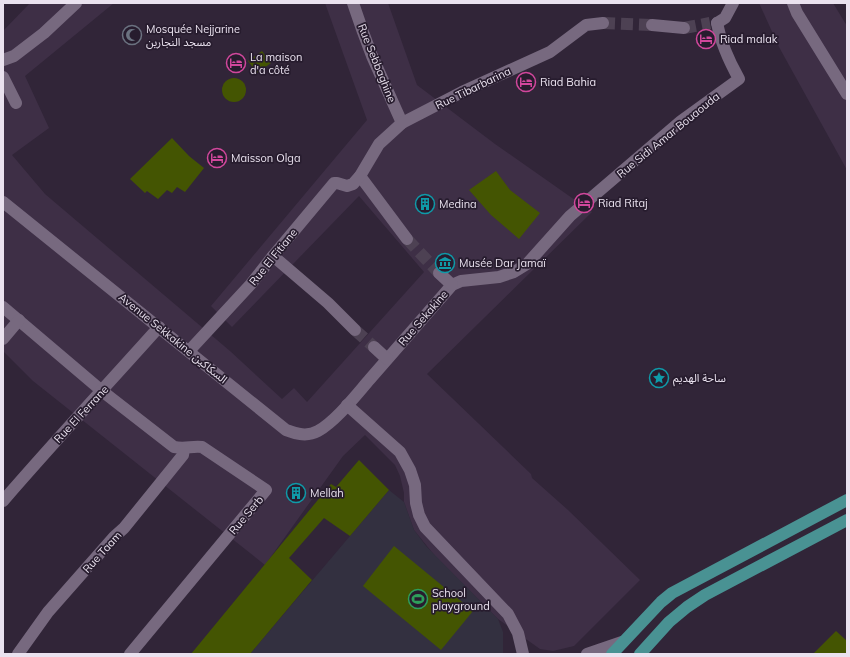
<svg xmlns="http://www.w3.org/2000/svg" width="850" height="657" viewBox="0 0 850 657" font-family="Mulish,'Noto Sans Arabic',sans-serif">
	<rect width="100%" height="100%" fill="#312538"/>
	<g fill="#3e2f46">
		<polygon points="30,3 114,3 25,76 49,128 12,155 45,194 230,351 282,399 294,388 307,402 424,272 359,196 232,327 211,306 367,120 325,3 388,3 417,85 495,144 592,212 427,374 531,474 532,478 568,510 640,580 574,646 553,651 540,649 498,619 435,556 414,530 404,502 404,493 400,476 395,465 365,435 343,456 265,565 33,381 3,351 3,31"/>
		<polygon points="759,3 833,3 847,26 847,170 779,47"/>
	</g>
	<polygon fill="#333040" points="389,490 404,502 414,530 426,546 498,619 503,632 503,654 250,654"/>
	<g fill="#445502">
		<polygon points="262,51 271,63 257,73 248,61"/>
		<circle cx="234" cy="90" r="12"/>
		<polygon points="172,138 189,156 204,168 185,192 177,187 172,193 167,190 158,199 147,191 145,193 130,179"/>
		<polygon points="496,171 510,190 540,213 519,239 491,215 469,190"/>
		<polygon points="359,460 389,490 350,536 324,518 289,558 312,580 250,654 191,654 331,484 336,487"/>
		<polygon points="394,546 473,611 441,650 363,586"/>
		<polygon points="836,631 847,641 847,654 813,654"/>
	</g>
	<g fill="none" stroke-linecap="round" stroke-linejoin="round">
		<g stroke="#4d4153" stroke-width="12" stroke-dasharray="12 6" stroke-linecap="butt">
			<polyline points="603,23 652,25"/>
			<polyline points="684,28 710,23"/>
			<polyline points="407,239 439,273"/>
			<polyline points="355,330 374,347"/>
		</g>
		<g stroke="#77697f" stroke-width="12">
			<polyline points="353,3 363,32 372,56 402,123"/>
			<polyline points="793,3 797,13 847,94"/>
			<polyline points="717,23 725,18 733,3"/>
			<polyline points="652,25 684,28"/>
			<polyline points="3,60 14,56 44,33 76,3"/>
			<polyline points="3,77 16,103"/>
			<polyline points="360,176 407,239"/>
			<path d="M3,202l283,228c11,4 21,7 32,1 18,-10 38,-36 52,-52 27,-31 55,-63 82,-94l9,-4 38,-4 15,-5 13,-8 43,-48 111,-95 58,-42c-10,-18 -18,-35 -22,-56"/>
			<polyline points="273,256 328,303 355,330"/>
			<polyline points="439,273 452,285"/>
			<path d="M3,307l99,84 72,56c12,2 17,-1 28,0l64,43 -136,164"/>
			<polyline points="3,339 19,320"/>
			<polyline points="374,347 387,359"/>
			<polyline points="189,351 251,284 273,256 334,183 337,183 347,186 353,184 360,176 379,144 402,123 462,92 550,52 586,25 603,23"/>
			<polyline points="347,405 400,452 410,470 415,485 416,503 419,515 425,527 508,614 518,633 523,654"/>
			<path d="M3,501c51,-59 104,-116 156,-174"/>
			<polyline points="18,654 48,612 114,537 124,528 183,455 184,449"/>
			<polyline points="587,654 622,642"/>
		</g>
		<g stroke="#499293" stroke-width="12">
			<polyline points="612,654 661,602 672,593 847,500"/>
			<polyline points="640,654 669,622 687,607 705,595 847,520"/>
		</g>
	</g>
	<defs>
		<symbol id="mosque-ring" viewBox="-11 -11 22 22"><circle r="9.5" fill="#271c2e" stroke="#6b7280" stroke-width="1.5"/><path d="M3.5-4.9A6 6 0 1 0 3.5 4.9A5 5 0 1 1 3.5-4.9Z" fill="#6b7280"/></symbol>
		<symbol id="hotel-ring" viewBox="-11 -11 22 22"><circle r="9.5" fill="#271c2e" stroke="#d1479c" stroke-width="1.5"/><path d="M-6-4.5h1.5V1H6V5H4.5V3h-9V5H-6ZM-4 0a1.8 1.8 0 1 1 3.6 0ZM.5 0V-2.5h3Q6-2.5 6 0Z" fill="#d1479c"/></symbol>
		<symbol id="building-ring" viewBox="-11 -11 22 22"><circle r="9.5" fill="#271c2e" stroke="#0f9aa8" stroke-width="1.5"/><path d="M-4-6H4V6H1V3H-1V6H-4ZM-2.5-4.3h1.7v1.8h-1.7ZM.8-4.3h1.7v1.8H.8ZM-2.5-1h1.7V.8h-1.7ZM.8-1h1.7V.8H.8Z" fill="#0f9aa8"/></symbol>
		<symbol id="museum-ring" viewBox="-11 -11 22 22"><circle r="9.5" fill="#271c2e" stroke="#0f9aa8" stroke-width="1.5"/><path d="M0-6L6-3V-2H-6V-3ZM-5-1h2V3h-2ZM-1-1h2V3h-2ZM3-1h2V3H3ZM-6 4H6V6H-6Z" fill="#0f9aa8"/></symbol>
		<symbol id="sight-ring" viewBox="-11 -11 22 22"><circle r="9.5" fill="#271c2e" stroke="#0f9aa8" stroke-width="1.5"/><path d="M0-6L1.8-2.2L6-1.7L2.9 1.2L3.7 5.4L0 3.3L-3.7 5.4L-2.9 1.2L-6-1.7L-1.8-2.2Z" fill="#0f9aa8"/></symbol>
		<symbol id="stadium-ring" viewBox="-11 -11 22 22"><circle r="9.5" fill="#271c2e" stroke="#2e9e5b" stroke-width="1.5"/><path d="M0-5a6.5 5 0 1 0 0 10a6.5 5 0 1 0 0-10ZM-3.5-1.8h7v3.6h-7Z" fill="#2e9e5b"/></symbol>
	</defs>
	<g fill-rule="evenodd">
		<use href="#mosque-ring" x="121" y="24" width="22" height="22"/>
		<use href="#hotel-ring" x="695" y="28" width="22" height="22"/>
		<use href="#hotel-ring" x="225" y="52" width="22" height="22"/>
		<use href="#hotel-ring" x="515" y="71" width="22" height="22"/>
		<use href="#hotel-ring" x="206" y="147" width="22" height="22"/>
		<use href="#hotel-ring" x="573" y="192" width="22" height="22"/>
		<use href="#building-ring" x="414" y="193" width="22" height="22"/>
		<use href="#museum-ring" x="434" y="252" width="22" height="22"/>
		<use href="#sight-ring" x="648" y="367" width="22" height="22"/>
		<use href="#building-ring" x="285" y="482" width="22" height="22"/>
		<use href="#stadium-ring" x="407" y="588" width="22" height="22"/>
	</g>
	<g text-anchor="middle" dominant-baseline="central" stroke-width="3.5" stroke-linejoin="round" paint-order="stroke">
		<g font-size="11" fill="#eae2ef" stroke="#271c2e" text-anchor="start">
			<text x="146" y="29">Mosquée Nejjarine<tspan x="146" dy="13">مسجد النجارين</tspan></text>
			<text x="720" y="39">Riad malak</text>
			<text x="250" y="57">La maison<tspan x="250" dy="13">d'a côté</tspan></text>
			<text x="540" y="82">Riad Bahia</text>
			<text x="231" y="158">Maisson Olga</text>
			<text x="598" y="203">Riad Ritaj</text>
			<text x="439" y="204">Medina</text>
			<text x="459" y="263">Musée Dar Jamaï</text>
			<text x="673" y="378">ساحة الهديم</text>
			<text x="310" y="493">Mellah</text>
			<text x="432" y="593">School<tspan x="432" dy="13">playground</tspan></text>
		</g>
		<g font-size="11" fill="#eae2ef" stroke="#271c2e">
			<text transform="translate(377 63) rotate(68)">Rue Sebbaghine</text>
			<text transform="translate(473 88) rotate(-26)">Rue Tibarbarina</text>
			<text transform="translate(668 135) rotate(-39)">Rue Sidi Amar Bouaouda</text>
			<text transform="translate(273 257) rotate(-51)">Rue El Fitiane</text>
			<text transform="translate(423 318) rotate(-49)">Rue Sekakine</text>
			<text transform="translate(173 338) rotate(39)">Avenue Sekkakine السكاكين</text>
			<text transform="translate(81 414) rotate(-47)">Rue El Ferrane</text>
			<text transform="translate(246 515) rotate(-50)">Rue Serb</text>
			<text transform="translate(102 552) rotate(-48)">Rue Taam</text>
		</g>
	</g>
	<rect width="850" height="657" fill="none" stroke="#eae2ef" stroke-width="8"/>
</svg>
